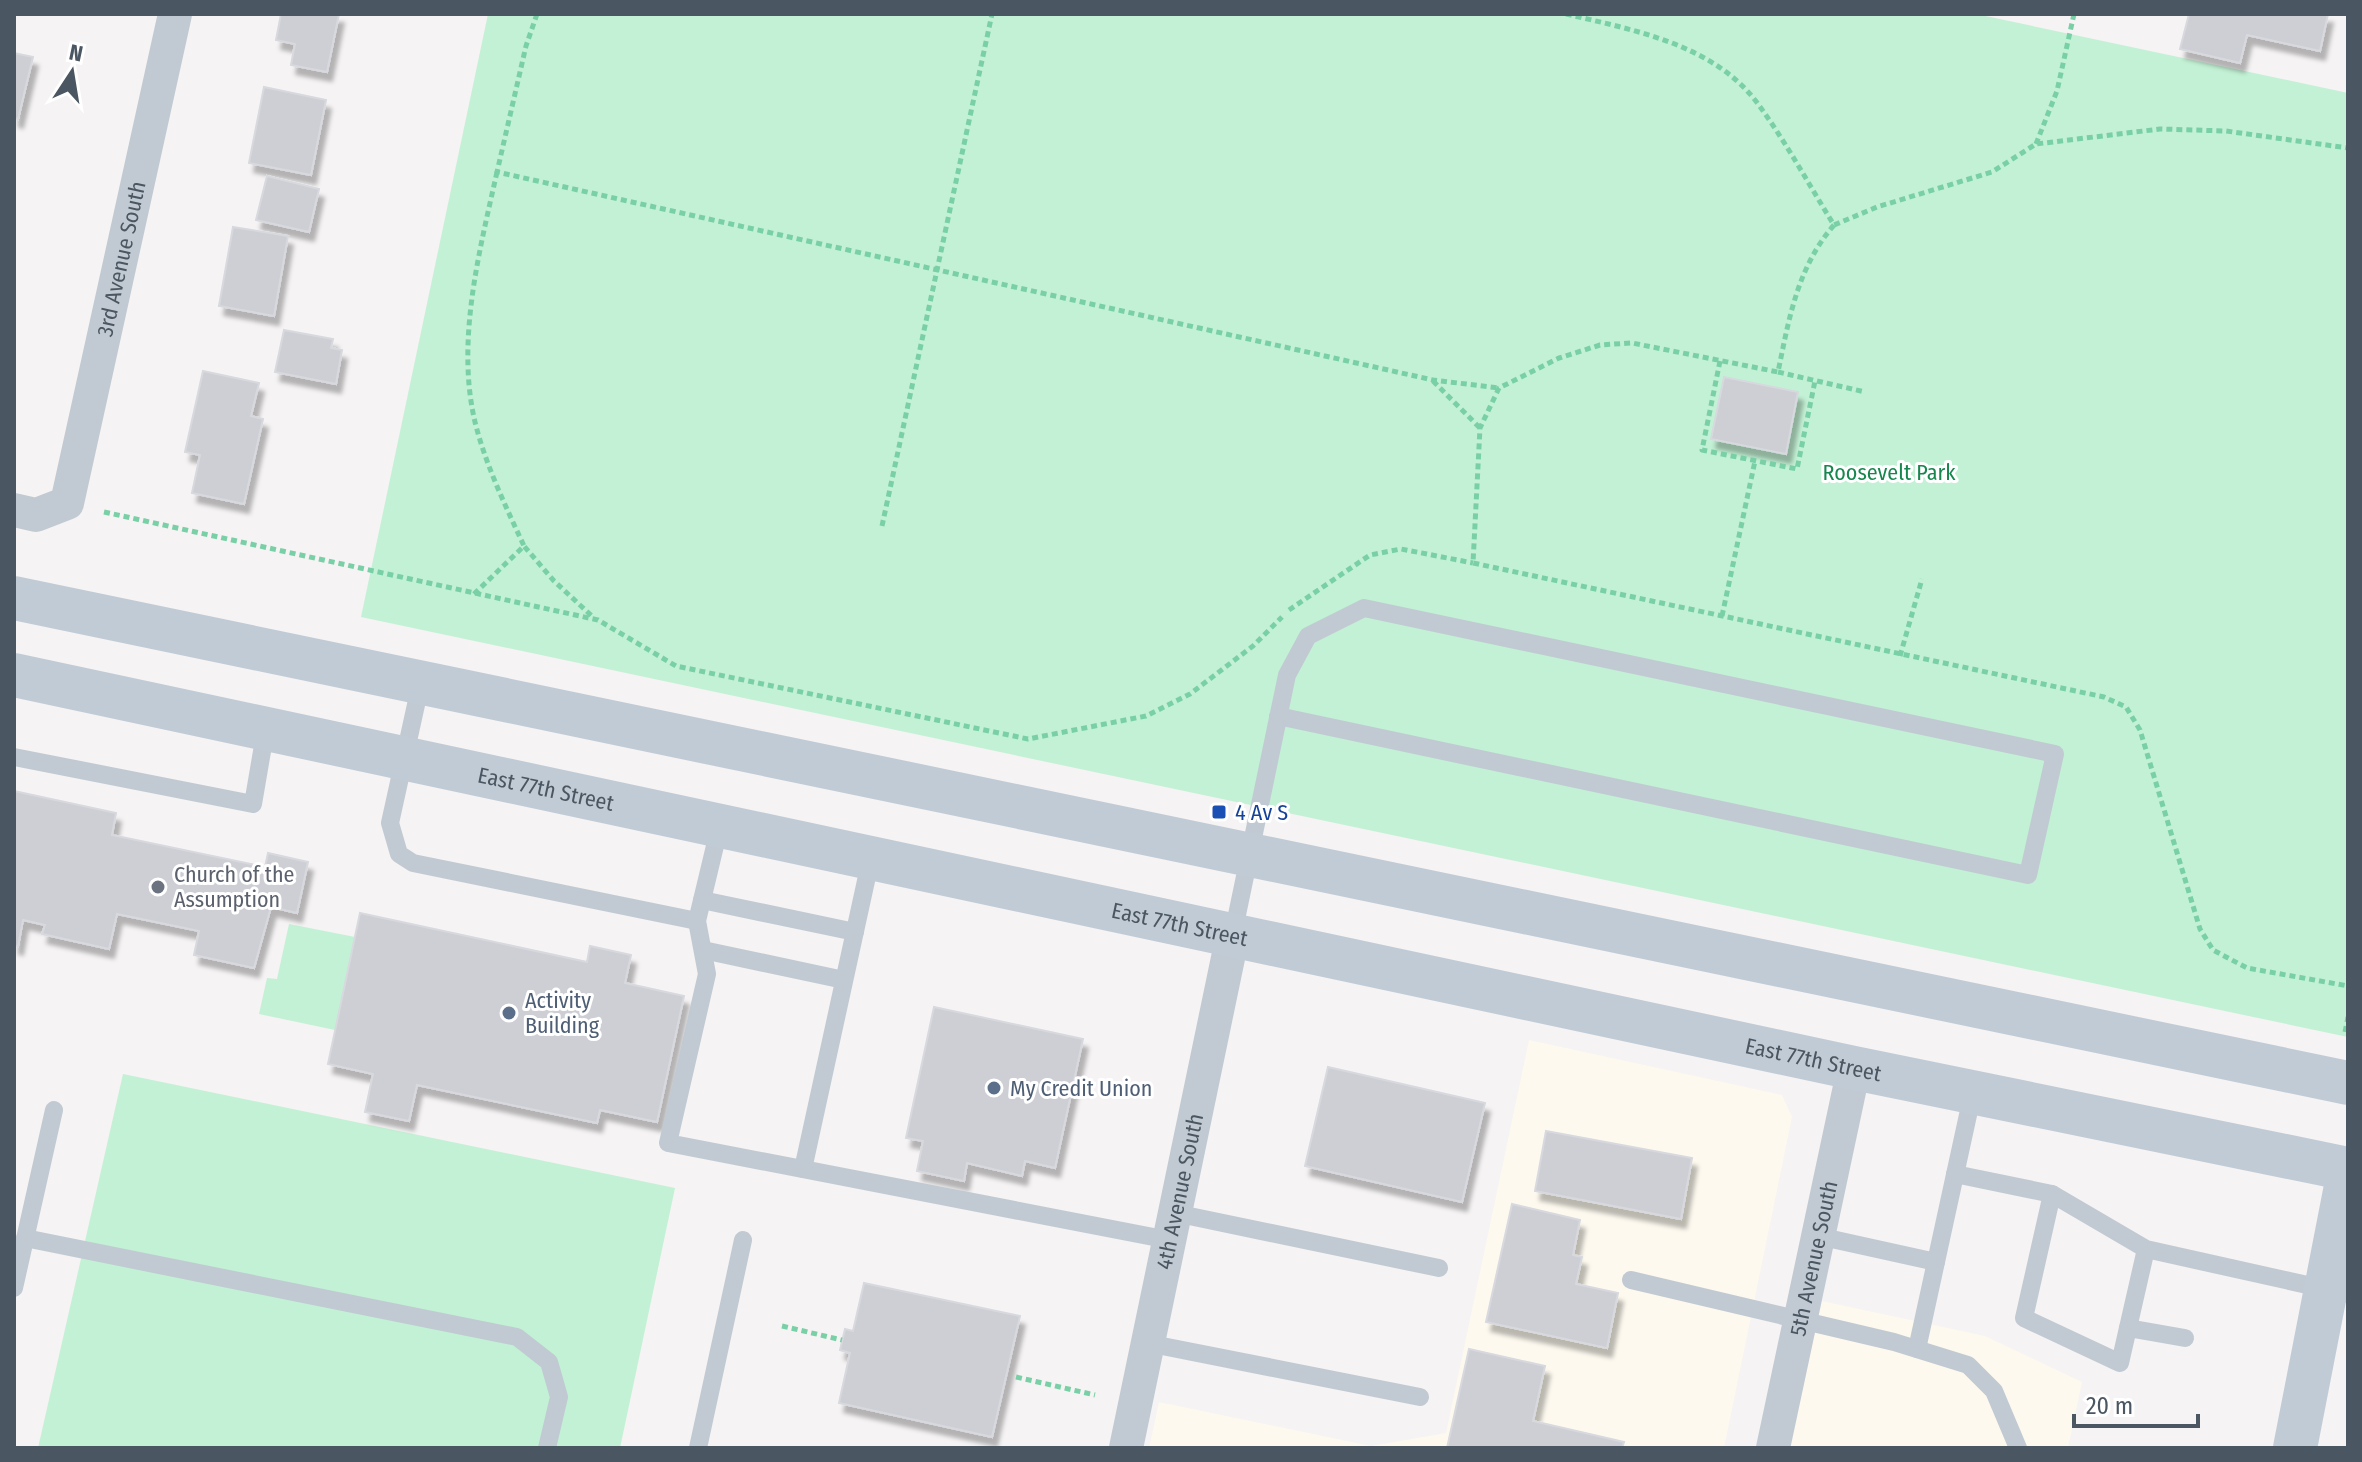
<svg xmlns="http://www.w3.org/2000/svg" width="2362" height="1462" viewBox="0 0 2362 1462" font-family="'Fira Sans Condensed',sans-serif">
	<defs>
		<filter id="shadow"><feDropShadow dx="5" dy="9" stdDeviation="2" flood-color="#0004"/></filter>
	</defs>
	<rect width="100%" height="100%" fill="#f5f3f3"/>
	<g fill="#fdf9ef">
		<polygon points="1529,1040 1782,1095 1792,1117 1724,1448 1149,1448 1159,1402 1371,1446 1446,1433"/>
		<polygon points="1822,1301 1985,1336 2082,1382 2068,1448 1789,1448"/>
	</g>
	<g fill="#c3f1d5">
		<polygon points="488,14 1976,14 2348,93 2348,1037 361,617"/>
		<polygon points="289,924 355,937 335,1030 259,1014 267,978 277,979"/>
		<polygon points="123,1074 675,1188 620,1448 38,1448"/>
	</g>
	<g fill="#cdcfd5" stroke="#d7d9de" stroke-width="2" filter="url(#shadow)">
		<polygon points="281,14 339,14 327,72 291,65 295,44 276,40"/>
		<polygon points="2189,14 2328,14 2320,51 2247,35 2240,63 2180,49"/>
		<polygon points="14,53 33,57 18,119 14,118"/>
		<polygon points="264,87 326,100 311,175 249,163"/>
		<polygon points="267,176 319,189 309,232 256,220"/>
		<polygon points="233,227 288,236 274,316 219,306"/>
		<polygon points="284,330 333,339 331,348 342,350 336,384 275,372"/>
		<polygon points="203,371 259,383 251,416 263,419 244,504 192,493 200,455 185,452"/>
		<polygon points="1724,377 1798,392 1786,454 1711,439"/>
		<polygon points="14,791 116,813 112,835 265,867 268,853 308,862 297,913 271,907 254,968 194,955 199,931 117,914 109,949 42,934 45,925 23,920 18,946 14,945"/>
		<polygon points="360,913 587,962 590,946 631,955 625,983 684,996 657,1122 600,1110 597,1123 417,1085 409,1121 365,1112 373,1074 328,1064"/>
		<polygon points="934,1007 1083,1039 1055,1168 1025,1161 1022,1176 967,1163 964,1181 917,1171 923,1141 906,1138"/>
		<polygon points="1328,1067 1485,1103 1462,1202 1305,1166"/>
		<polygon points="1546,1131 1692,1158 1681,1219 1535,1191"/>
		<polygon points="1512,1204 1580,1220 1573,1255 1582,1257 1576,1284 1618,1293 1607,1348 1486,1322"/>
		<polygon points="864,1283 1020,1316 992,1437 839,1403 850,1353 840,1350 845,1329 853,1331"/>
		<polygon points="1469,1349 1545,1366 1533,1421 1624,1442 1622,1448 1447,1448"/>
	</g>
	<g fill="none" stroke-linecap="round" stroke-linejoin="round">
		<g stroke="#7ad0a6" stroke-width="5" stroke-dasharray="6 4" stroke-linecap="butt">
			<polyline points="537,14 526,46 497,172 1433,380 1499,388"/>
			<path d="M1566,14c67,16 148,30 192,90 28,38 51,81 76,121l43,-18 115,-35 44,-28 124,-15 66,2 122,17"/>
			<polyline points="2036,144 2057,91 2074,14"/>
			<path d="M497,172c-18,81 -42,172 -21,254 11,42 30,81 48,120"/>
			<path d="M1834,225c-37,43 -45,94 -56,147l-146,-29 -32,2 -41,13 -60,30 -19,40 -7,135 631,134 22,10 14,23 60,199 13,21 34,18 101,18"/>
			<polyline points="1720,361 1702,450 1797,469 1815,381"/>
			<polyline points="1778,372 1865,392"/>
			<polyline points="1433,381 1480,428"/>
			<polyline points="104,512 598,620 676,666 1028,739 1146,716 1190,694 1253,646 1282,617"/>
			<polyline points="882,526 992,14"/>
			<polyline points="474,594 524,546 554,581 594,618"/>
			<polyline points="1289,610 1370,555 1401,549 1473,563"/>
			<polyline points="1722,616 1755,461"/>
			<polyline points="1900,656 1922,579"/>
			<polyline points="2345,1032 2348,1017"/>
			<polyline points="782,1326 842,1340"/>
			<polyline points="1016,1377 1095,1395"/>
		</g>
		<g stroke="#c1cad2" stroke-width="18">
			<polyline points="421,682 390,823 399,854 413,863 697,921"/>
			<polyline points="14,757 253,804 266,728"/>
			<polyline points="720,825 697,921 707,974 668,1143 1169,1240"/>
			<polyline points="702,900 855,932"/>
			<polyline points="1233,934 1287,675 1308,636 1364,608 2055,754 2028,875 1278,716"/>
			<polyline points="703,950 844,980"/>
			<polyline points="803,1169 871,858"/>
			<polyline points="1955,1174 2052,1194"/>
			<polyline points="1175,1213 1439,1268"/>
			<polyline points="1818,1236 1936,1262"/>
			<polyline points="25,1238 517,1337 549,1362 559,1397 547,1448"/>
			<polyline points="2146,1249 2120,1363 2024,1318 2052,1194 2146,1249 2348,1294"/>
			<polyline points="1631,1280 1894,1342 1968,1365 1994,1391 2018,1448"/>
			<polyline points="14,1288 54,1110"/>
			<polyline points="2128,1328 2185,1338"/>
			<polyline points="1147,1343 1420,1397"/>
			<polyline points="1917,1349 1973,1092"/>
			<polyline points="698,1448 743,1240"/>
		</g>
		<g stroke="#c1cad2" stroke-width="34">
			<path id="s1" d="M14,510l22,5 31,-12 108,-489"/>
			<path id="s2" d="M1126,1448l107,-514"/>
			<path id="s3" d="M1773,1448l81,-380"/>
		</g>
		<g stroke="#c1cbd6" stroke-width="44">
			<polyline points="14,598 2348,1083"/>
			<path id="s4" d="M14,675l1840,393 494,101"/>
			<polyline points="2295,1448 2348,1176"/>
		</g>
	</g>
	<rect fill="#1a4fb4" stroke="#fff" stroke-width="3" x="1211" y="804" width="16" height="16" rx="4"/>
	<circle fill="#6b7280" stroke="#fff" stroke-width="3" cx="158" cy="887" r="8"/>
	<g fill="#5c6f8a" stroke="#fff" stroke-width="3">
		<circle cx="509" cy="1013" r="8"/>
		<circle cx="994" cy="1088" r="8"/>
	</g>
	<g text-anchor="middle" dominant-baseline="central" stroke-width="6" stroke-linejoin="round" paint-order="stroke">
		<g font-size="22" fill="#4a5661" stroke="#fff">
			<text stroke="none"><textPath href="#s1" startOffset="306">3rd Avenue South</textPath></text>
			<text stroke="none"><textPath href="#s4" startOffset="544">East 77th Street</textPath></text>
			<text stroke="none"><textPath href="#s4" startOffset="1192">East 77th Street</textPath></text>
			<text stroke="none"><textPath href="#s4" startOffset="1840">East 77th Street</textPath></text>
			<text stroke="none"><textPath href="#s2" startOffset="262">4th Avenue South</textPath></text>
			<text stroke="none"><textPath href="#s3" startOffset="194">5th Avenue South</textPath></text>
		</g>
		<g font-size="22" fill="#17864f" stroke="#fff">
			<text x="1889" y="472">Roosevelt Park</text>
		</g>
		<g font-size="22" fill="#164399" stroke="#fff" text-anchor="start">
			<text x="1235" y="812">4 Av S</text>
		</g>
		<g font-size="22" fill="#5b616d" stroke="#fff" text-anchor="start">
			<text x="174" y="874">Church of the<tspan x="174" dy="25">Assumption</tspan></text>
		</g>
		<g font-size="22" fill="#4e5e75" stroke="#fff" text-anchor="start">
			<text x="525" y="1000">Activity<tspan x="525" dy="25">Building</tspan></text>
			<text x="1010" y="1088">My Credit Union</text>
		</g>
	</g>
	<rect width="2362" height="1462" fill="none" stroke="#4a5661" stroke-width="32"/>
	<g transform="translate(72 72) rotate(12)" stroke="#ffffff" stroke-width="6" paint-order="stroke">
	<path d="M0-6L14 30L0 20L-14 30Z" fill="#4a5661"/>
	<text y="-12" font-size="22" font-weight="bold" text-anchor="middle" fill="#4a5661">N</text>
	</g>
	<path d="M2074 1414v12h124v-12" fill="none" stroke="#4a5661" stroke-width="4"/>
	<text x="2086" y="1414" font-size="24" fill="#4a5661" stroke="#ffffff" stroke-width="6" paint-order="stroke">20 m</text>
</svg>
